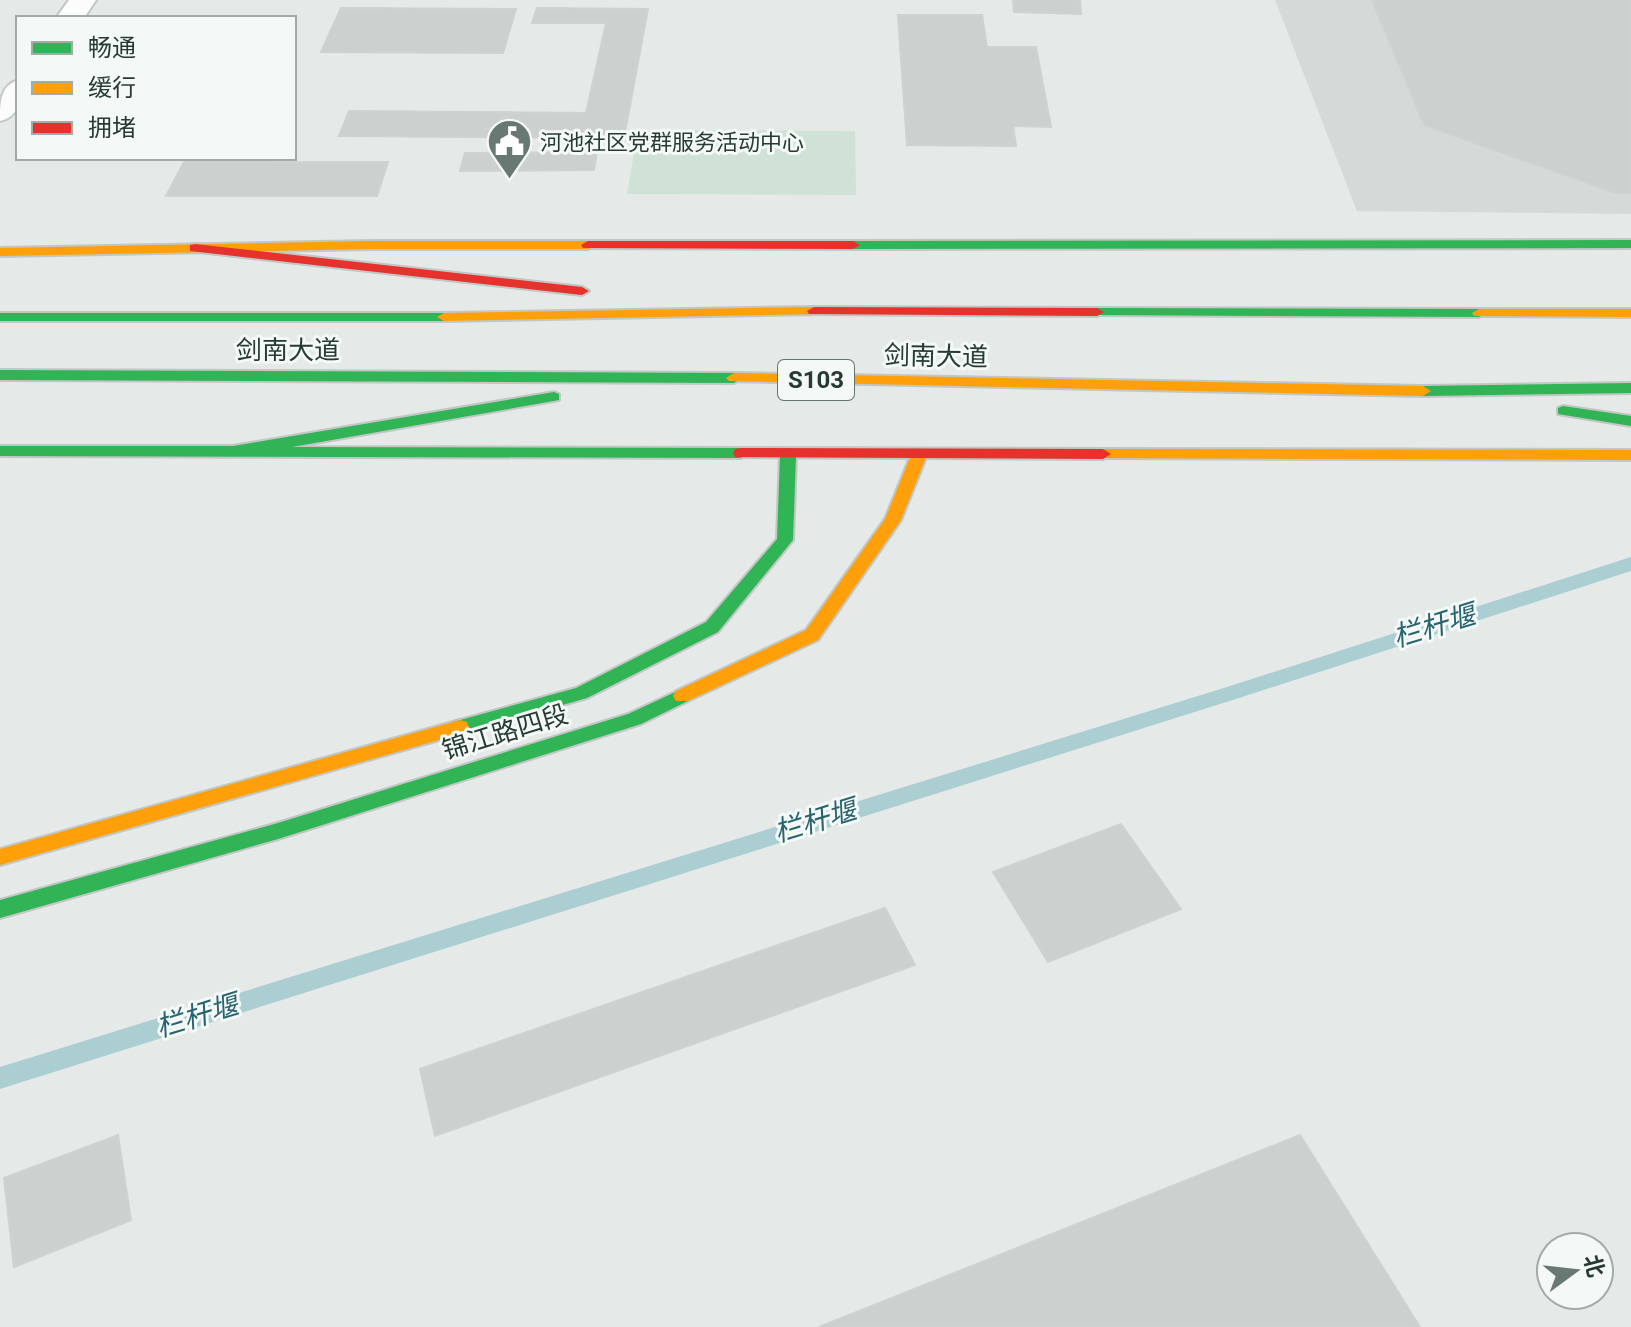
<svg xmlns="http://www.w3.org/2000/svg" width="1631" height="1327" viewBox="0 0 1631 1327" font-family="Roboto,'Noto Sans SC',sans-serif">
	<rect width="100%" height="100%" fill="#e5e9e7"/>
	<polygon fill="#d4dad7" points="1275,0 1631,0 1631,214 1357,211"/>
	<polygon fill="#d0e1d5" points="638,130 855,131 856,195 627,194"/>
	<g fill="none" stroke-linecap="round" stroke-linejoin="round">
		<polygon fill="#abced2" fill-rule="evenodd" points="1631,557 1631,571 1239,698 0,1089 0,1067 1227,687"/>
	</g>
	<g fill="#ccd1cf" stroke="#ced2d0" stroke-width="2">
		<polygon points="1013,0 1080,0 1081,14 1014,12"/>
		<polygon points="1372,0 1631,0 1631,193 1616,193 1424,125"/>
		<polygon points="341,8 516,9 503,53 321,52"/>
		<polygon points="537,8 648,9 624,138 339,136 349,111 586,113 606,23 532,23"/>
		<polygon points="898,15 982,15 987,47 1036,47 1051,127 1013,126 1016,146 907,145"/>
		<polygon points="597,152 594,170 460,171 465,153"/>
		<polygon points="186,158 272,158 270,162 388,162 377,196 166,196"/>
		<polygon points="1121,824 1181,909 1048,962 993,872"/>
		<polygon points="885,908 915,965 435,1136 420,1069"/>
		<polygon points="118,1135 131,1220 14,1267 4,1178"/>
		<polygon points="1300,1135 1420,1327 819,1327"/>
	</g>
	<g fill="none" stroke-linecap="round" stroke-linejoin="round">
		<defs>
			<g id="street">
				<polygon points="69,0 96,0 84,18 56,18"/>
				<path d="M18,80c0,19 4,36 -18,41 0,-19 0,-35 18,-41z"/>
			</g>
			<g id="fast">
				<polygon points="1631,240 1631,248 853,249 846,245 853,241"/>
				<polygon points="1097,308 1479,309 1486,313 1479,317 1092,315 1092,309"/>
				<polygon points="0,313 444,313 451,317 444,321 0,321"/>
				<polygon points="0,370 734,373 742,378 734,383 0,380"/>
				<polygon points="1631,383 1631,393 1423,396 1415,391 1423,386"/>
				<polygon points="554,392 559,394 559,400 292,447 741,448 749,453 741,458 0,456 0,446 233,446"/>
				<polygon points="1563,406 1631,416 1631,426 1558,414 1558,408"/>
				<polygon points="788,450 796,455 793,540 718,632 587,698 460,734 453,732 451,727 453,722 576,688 706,622 777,539 780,455"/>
				<polygon points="682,689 688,691 691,696 688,701 641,724 278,839 0,918 0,900 278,823 628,714"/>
			</g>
			<g id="slow">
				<polygon points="371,241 588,241 595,245 588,249 371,249 0,256 0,248"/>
				<polygon points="814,307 821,311 819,314 444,321 437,317 444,313"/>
				<polygon points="1479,309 1631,309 1631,317 1474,316 1472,313"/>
				<polygon points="734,373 1423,386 1431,391 1423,396 729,381 726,378"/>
				<polygon points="1103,449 1631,450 1631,460 1097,458 1095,454"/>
				<polygon points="919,450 927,455 901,520 818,640 688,701 676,701 673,696 676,691 806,630 885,519 911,455"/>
				<polygon points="460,720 467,722 469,727 467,732 0,865 0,849"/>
			</g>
			<g id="jam">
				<polygon points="588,241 853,241 860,245 853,249 583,248 581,245"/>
				<polygon points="195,244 582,287 589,291 582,295 190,251 190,245"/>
				<polygon points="814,307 1097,308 1104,312 1097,316 809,314 807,311"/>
				<polygon points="741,448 1103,449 1111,454 1103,459 735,457 733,453 735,449"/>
			</g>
		</defs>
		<use href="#street" stroke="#c2c6c4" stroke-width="4"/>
		<use href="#fast" stroke="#c1c7c4" stroke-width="4"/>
		<use href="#slow" stroke="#c1c7c4" stroke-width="4"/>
		<use href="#jam" stroke="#c1c7c4" stroke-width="4"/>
		<use href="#street" fill="#fbfcfb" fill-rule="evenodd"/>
		<use href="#fast" fill="#30b455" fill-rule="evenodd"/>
		<use href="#slow" fill="#ff9f0a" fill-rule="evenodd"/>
		<use href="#jam" fill="#e5322d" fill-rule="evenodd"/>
	</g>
	<defs>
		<symbol id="civic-pin" viewBox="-11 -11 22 30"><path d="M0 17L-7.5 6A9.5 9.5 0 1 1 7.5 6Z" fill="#687873" stroke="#f4f8f6"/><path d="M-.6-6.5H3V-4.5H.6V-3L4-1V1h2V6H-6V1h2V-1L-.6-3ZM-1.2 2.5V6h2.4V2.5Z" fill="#fff"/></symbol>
	</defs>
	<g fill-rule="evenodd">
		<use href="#civic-pin" x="484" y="116" width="51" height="69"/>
	</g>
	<g text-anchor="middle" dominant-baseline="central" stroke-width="6" stroke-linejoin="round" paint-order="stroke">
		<g font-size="22" fill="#253b34" stroke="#f4f8f6" text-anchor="start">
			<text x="540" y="142">河池社区党群服务活动中心</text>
		</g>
		<rect fill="#f4f8f6" stroke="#63746e" stroke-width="2" x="778" y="360" width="76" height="40" rx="6"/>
		<g font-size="24" font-weight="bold" fill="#253b34">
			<text x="816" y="380">S103</text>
		</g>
		<g font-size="26" fill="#253b34" stroke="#f4f8f6">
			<text x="288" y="350">剑南大道</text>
			<text transform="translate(936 356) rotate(1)">剑南大道</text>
			<text transform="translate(505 732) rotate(-17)">锦江路四段</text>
		</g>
		<g font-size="28" font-style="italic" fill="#27646f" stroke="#f4f8f6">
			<text transform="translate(1434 626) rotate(-17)">栏杆堰</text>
			<text transform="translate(815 821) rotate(-17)">栏杆堰</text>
			<text transform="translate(197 1016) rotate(-17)">栏杆堰</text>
		</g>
	</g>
	<rect x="16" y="16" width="280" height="144" fill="#f4f8f6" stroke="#a1aca8" stroke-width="2"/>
	<rect x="32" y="42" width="40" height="12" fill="#30b455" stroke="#a1aca8" stroke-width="2"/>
	<text x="88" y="56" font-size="24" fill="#253b34">畅通</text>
	<rect x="32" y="82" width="40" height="12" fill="#ff9f0a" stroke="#a1aca8" stroke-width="2"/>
	<text x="88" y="96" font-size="24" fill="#253b34">缓行</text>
	<rect x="32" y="122" width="40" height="12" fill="#e5322d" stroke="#a1aca8" stroke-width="2"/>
	<text x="88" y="136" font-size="24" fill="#253b34">拥堵</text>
	<g transform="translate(1575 1271) rotate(75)"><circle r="38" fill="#f4f8f6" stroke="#a1aca8" stroke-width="2"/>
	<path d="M0-6L14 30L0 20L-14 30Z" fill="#687873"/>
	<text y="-12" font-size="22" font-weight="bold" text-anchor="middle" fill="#253b34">北</text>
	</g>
</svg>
